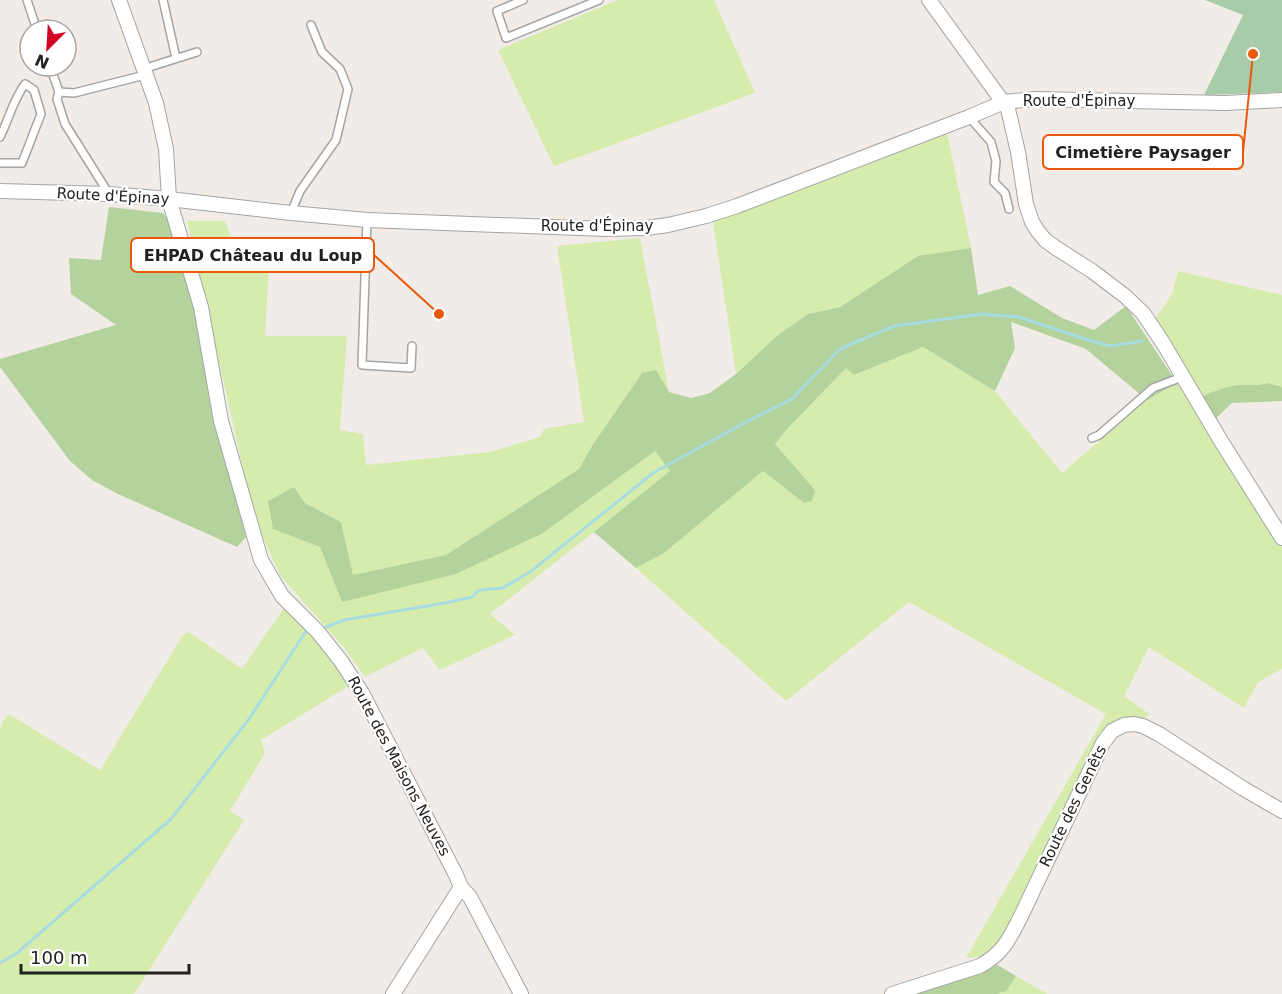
<svg xmlns="http://www.w3.org/2000/svg" width="1282" height="994" viewBox="0 0 1282 994" font-family="'DejaVu Sans',sans-serif">
	<rect width="100%" height="100%" fill="#f1ece7"/>
	<g fill="#d6ecad">
		<polygon points="618,0 714,0 755,93 554,166 498,50"/>
		<polygon points="947,133 971,248 918,256 840,307 808,314 778,335 736,374 713,222 864,166"/>
		<polygon points="187,221 225,221 233,242 270,250 265,336 347,336 340,430 363,434 366,465 490,452 540,437 544,429 584,422 557,246 640,238 669,392 656,370 642,373 592,446 579,469 446,555 353,575 341,522 305,503 273,529 320,547 342,602 543,533 655,451 671,471 490,614 515,635 440,670 423,648 365,677 346,650 280,575 263,537 246,481"/>
		<polygon points="1178,271 1282,295 1282,387 1267,383 1259,386 1238,385 1217,390 1200,397 1155,319 1173,293"/>
		<polygon points="923,347 995,391 1062,473 1147,400 1177,383 1282,547 1282,669 1258,682 1244,708 1149,647 1124,696 1149,714 1144,723 1118,722 1009,932 990,956 966,958 1106,714 909,602 786,701 636,568 664,553 763,471 804,503 815,490 775,444 788,428 846,368 855,375"/>
		<polygon points="284,608 321,646 352,684 261,740 265,753 230,811 244,820 134,994 0,994 0,730 2,723 9,714 100,770 183,635 189,632 242,669"/>
		<polygon points="1016,976 1047,994 996,994 1006,991"/>
	</g>
	<g fill="#b4d29b">
		<polygon points="109,207 163,213 175,229 198,308 214,421 246,537 237,547 118,494 92,480 70,461 0,367 0,359 116,325 71,294 69,258 101,260"/>
		<polygon points="971,248 978,295 1010,286 1062,318 1094,330 1126,306 1177,383 1147,400 1086,349 1011,322 1015,348 995,391 923,347 854,375 846,368 788,428 775,444 815,490 812,501 804,503 763,471 664,553 636,568 594,532 670,471 655,451 543,533 456,574 342,602 320,547 273,529 268,501 294,487 305,503 341,522 353,575 446,555 579,469 592,446 642,373 656,370 669,392 691,398 710,393 736,374 778,335 808,314 840,307 918,256"/>
		<path d="M1267,383l15,4v14l-50,2 -18,17 -14,-23c12,-5 25,-10 38,-12 11,-1 19,2 29,-2z"/>
		<polygon points="994,963 1016,976 1006,991 996,994 903,994"/>
	</g>
	<polygon fill="#a8cba8" points="1205,0 1282,0 1282,92 1204,95 1243,15"/>
	<g fill="none" stroke-linecap="round" stroke-linejoin="round">
		<g stroke="#a7dce0" stroke-width="3">
			<polyline points="326,627 344,620 445,603 472,597 479,590 503,588 530,572 653,473 748,421 792,399 840,349 894,326 982,314 1019,317 1085,339 1110,346 1142,341"/>
			<polyline points="0,963 17,953 171,819 249,719 306,631"/>
		</g>
		<defs>
			<g id="lane">
				<polyline points="27,0 37,30"/>
				<polyline points="163,0 176,58"/>
				<polyline points="523,0 497,11 506,38 599,0"/>
				<polyline points="50,66 59,92 74,93 145,75"/>
				<polyline points="143,69 197,52"/>
				<polyline points="59,92 57,99 65,124 109,194"/>
				<polyline points="969,117 991,142 996,161 994,182 1005,193 1009,209"/>
				<path d="M0,137c9,-18 13,-37 25,-53l9,6 7,24 -19,49h-22"/>
				<polyline points="291,213 300,191 336,140 348,89 340,69 322,52 311,25"/>
				<polyline points="367,220 362,365 411,368 412,346"/>
				<polyline points="1092,438 1099,435 1153,388 1182,377"/>
			</g>
			<g id="street">
				<polyline points="119,0 156,103 166,149 169,199 201,307 221,421 261,560 282,596 318,632 341,661 362,693 456,875 461,887 393,994"/>
				<polyline points="929,0 1008,109 1018,152 1026,204 1032,222 1037,230 1045,240 1056,248 1092,271 1125,296 1143,313 1163,343 1221,441 1282,538"/>
				<polyline points="0,191 109,194 169,199 291,213 367,220 606,229 646,228 668,225 706,216 737,206 969,117 1004,102 1034,99 1225,103 1282,100"/>
				<polyline points="461,887 470,897 521,994"/>
				<path d="M892,994l88,-28c25,-14 30,-29 42,-52l81,-171 9,-12 12,-6 10,-1 9,2 16,8 85,55 38,22"/>
			</g>
		</defs>
		<use href="#lane" stroke="#a5a5a5" stroke-width="10"/>
		<use href="#street" stroke="#a5a5a5" stroke-width="16"/>
		<use href="#lane" stroke="#fff" stroke-width="7"/>
		<use href="#street" stroke="#fff" stroke-width="14"/>
	</g>
	<g text-anchor="middle" dominant-baseline="central" stroke-width="4.5" stroke-linejoin="round" paint-order="stroke">
		<g font-size="15" fill="#212121" stroke="#fff">
			<text x="1079" y="101">Route d'Épinay</text>
			<text transform="translate(113 196) rotate(3)">Route d'Épinay</text>
			<text x="597" y="226">Route d'Épinay</text>
			<text transform="translate(399 766) rotate(62)">Route des Maisons Neuves</text>
			<text transform="translate(1073 806) rotate(-64)">Route des Genêts</text>
		</g>
	</g>
	<path fill="none" stroke="#e8590c" stroke-width="2" d="M1253 54L1243 152M439 314L374 255"/>
	<g fill="#e8590c" stroke="#fff" stroke-width="2">
		<circle cx="1253" cy="54" r="6"/>
		<circle cx="439" cy="314" r="6"/>
	</g>
	<g fill="#fff" stroke="#e8590c" stroke-width="2">
		<rect x="1043" y="135" width="200" height="34" rx="6"/>
		<rect x="131" y="238" width="243" height="34" rx="6"/>
	</g>
	<g font-size="16" text-anchor="middle" font-weight="bold" fill="#212121">
		<text x="1143" y="158">Cimetière Paysager</text>
		<text x="253" y="261">EHPAD Château du Loup</text>
	</g>
	<g transform="translate(48 48) rotate(204)"><circle r="28" fill="#ffffff" stroke="#a6a6a6" stroke-width="1.5"/>
	<path d="M0-4.5L10 22L0 15L-10 22Z" fill="#d20023"/>
	<text y="-9" font-size="16" font-weight="bold" text-anchor="middle" fill="#212121">N</text>
	</g>
	<path d="M21 964v9h168v-9" fill="none" stroke="#212121" stroke-width="3"/>
	<text x="30" y="964" font-size="18" fill="#212121" stroke="#ffffff" stroke-width="4.5" paint-order="stroke">100 m</text>
</svg>
